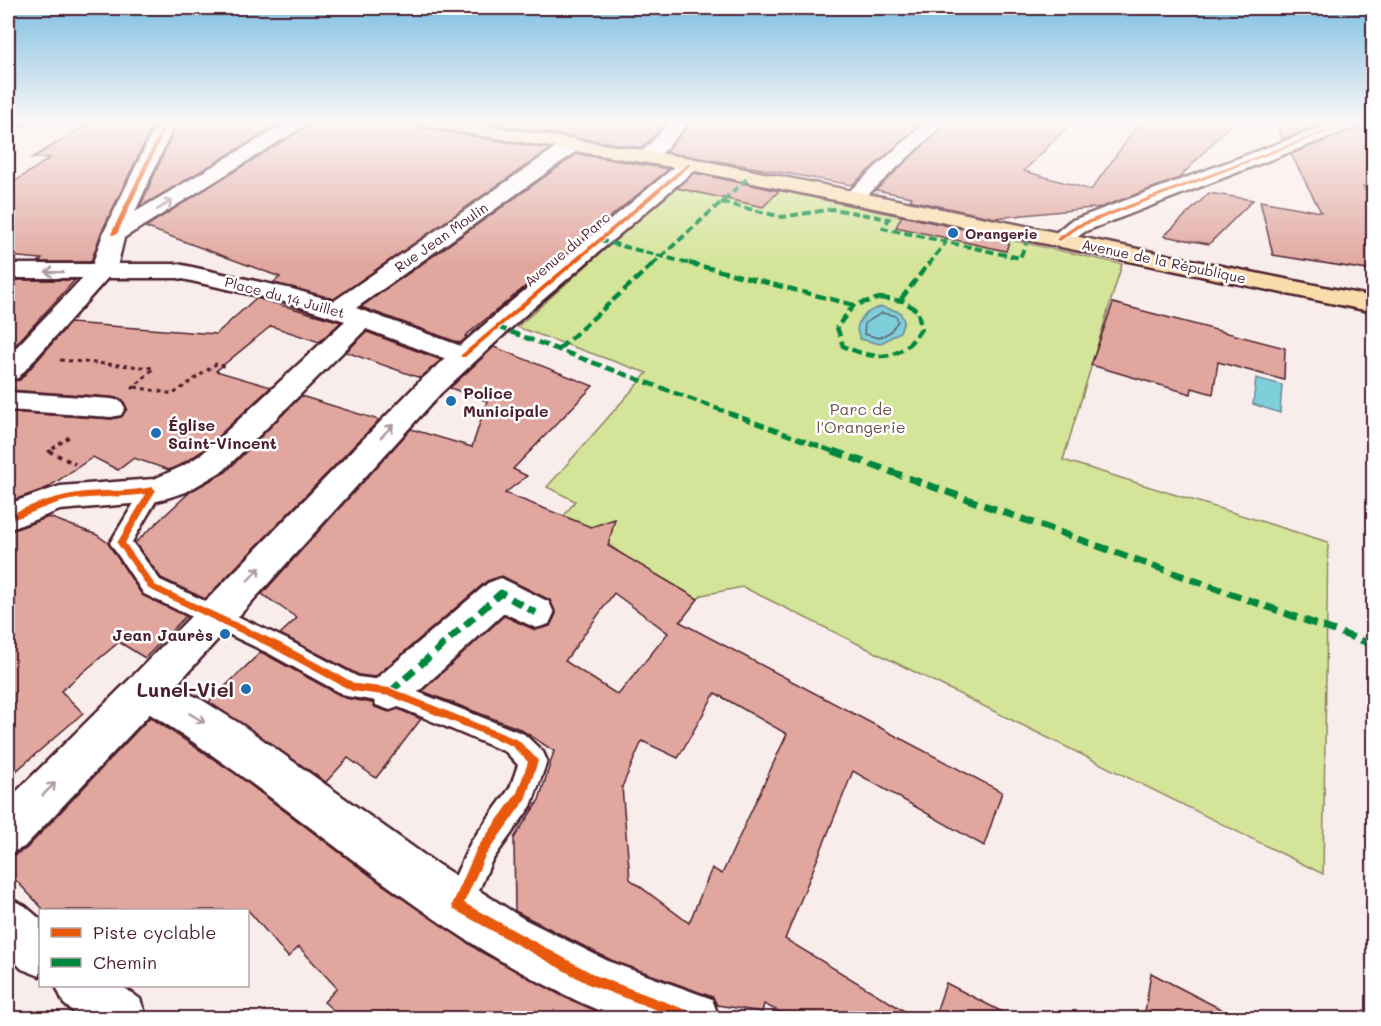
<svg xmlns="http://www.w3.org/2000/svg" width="1381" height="1026" viewBox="0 0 1381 1026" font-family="Mali,sans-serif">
	<rect width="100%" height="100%" fill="#f9edec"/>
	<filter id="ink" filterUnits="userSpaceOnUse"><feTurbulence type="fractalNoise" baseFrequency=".0167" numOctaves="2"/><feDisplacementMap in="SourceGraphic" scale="12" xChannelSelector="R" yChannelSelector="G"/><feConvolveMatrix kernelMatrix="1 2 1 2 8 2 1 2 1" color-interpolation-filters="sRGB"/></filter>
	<g filter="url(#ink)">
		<polygon fill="#d4e498" stroke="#8f8262" stroke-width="1.5" points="693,172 1122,264 1063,460 1328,542 1323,874 743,587 702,595 698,599 630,560 580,523 564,516 575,501 547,487 647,373 517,327"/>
		<g fill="#7fcfdb" stroke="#6a8995" stroke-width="1.5">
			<path d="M882,307l18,5 4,9 -4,11 -20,12 -20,-5 -3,-9c1,-13 13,-21 25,-23z"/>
			<polygon points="1256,378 1282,385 1280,413 1253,404"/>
		</g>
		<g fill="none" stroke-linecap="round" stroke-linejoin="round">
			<polygon stroke="#5f6571" stroke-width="1.5" points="882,313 896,316 898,321 890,332 879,338 864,334 865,323"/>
		</g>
		<g fill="#e1a79f" stroke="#4a1f2b" stroke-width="1.5" fill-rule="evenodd">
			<polygon points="93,121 155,121 101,233 91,262 38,262 42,259 8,256 8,186 50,158 32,158"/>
			<polygon points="178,121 285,121 140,207"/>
			<polygon points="314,121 412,121 423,128 550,149 334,299 273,283 280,277 145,227"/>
			<polygon points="472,121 668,121 642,148"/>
			<polygon points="692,121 924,121 852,185 666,152"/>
			<polygon points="949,121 1073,121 1024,171 1091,190 1141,121 1234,121 1179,178 1102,207 995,218 910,200 912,197 876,190"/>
			<polygon points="1274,121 1331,121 1283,139"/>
			<polygon points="1365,121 1374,121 1374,187 1363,186 1374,206 1374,271 1273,255 1260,201 1321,212 1291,154 1361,127"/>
			<polygon points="577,154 669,169 465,336 467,337 460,343 361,307"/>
			<polygon points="694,173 779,191 763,207 677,188"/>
			<polygon points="1209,193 1253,200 1209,244 1164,236"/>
			<polygon points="902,216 1010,239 1006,251 896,227"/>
			<polygon points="13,280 75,280 8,353 8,284"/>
			<polygon points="256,298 341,322 319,342 271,326 216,371 271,387 201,452 182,464 169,470 134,458 118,470 93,457 47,488 8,502 8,412 111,419 121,417 127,409 123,400 111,397 8,390 8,382 20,380 70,323 216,334"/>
			<polygon points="1113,303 1285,348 1284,380 1218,362 1213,394 1192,388 1191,394 1091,365"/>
			<polygon points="367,332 441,360 420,378 346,352"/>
			<path d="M494,347l99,39 -80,83 14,7 -22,17 86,34 24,-8 -7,27 90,53 -18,23 322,170 -18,54 -131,-75 -68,168 131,79h-124l-28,-14 -2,8 -45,-7 -4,-8 -102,-37 -96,-49 -1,-73 25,-38 15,-49 -34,-22 -98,-38 82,-75 31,14 15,-4 6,-12 -6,-14 -48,-24 -15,5 -112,96 -16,-2 -79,-41 17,-16 -35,-24 149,-165 61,18 15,-46 -37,-13zM614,593l54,40 -50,62 -53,-34zM715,693l72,41 -65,140 -10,-6 -23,55 -59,-44 -8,-92 20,-46 36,17z"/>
			<polygon points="301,396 379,420 205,599 161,578 135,543 191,491 226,472"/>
			<polygon points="49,517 97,535 108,543 142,595 186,616 145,658 119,642 61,691 83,713 8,778 8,532"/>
			<polygon points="261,652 345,698 372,703 375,707 389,712 398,709 421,719 376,778 348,758 326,782 209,702"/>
			<polygon points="150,717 233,772 380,883 481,952 566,998 616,1018 342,1018 324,1002 337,988 299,947 288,957 248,910 44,910 8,872 8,858 26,849"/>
			<polygon points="1151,973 1238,1018 1144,1018"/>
			<polygon points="946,983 1014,1018 934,1018"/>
		</g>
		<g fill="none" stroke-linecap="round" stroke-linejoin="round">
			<defs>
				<g id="lane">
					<polygon points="14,121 28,121 8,132 8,125"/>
					<polygon points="152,483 159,485 162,490 132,542 160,580 286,639 358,677 390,681 524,734 543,752 547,761 531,806 491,862 468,916 457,920 446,916 442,905 471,842 510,788 518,765 506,752 389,703 346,696 268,653 144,594 110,543 145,485"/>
				</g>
				<g id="street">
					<polygon points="290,121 312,121 122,239 106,239 103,234 106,229"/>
					<polygon points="671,121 690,121 656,160 642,160 640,156 642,152"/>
					<polygon points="927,121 947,121 860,202 846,202 843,198 846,194"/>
					<polygon points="574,138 583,144 581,148 356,308 472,350 476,356 472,362 463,364 454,362 366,329 224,470 186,492 154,502 60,510 8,530 8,504 60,486 154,479 183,466 202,454 345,321 285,302 178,278 8,278 8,264 178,264 292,289 334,301 567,140"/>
					<polygon points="8,392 111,399 121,401 125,408 121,415 111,417 8,410"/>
					<polygon points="501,578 549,602 554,613 549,624 536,628 504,613 404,705 390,710 376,705 370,692 376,679 488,583"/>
					<path d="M146,672l56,28 40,25 192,137 90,57 86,43 102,37 7,19c-26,0 -71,5 -95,0 -24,-4 -66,-27 -88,-38 -146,-76 -263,-194 -404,-277l-6,-13 6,-13z"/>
					<polygon points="8,898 25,906 40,919 40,976 22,969 8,955"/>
					<polygon points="56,986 122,986 140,999 147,1018 81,1018 64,1004"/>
				</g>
				<g id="secondary">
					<polygon points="158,121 176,121 125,234 118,263 112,273 18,378 8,380 8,356 91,269 103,234"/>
					<path d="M1338,121h25l-3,4 -274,106c-12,8 -21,17 -36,14l-3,-5 23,-19z"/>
					<polygon points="690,158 700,164 697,168 524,316 441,393 160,703 24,847 8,854 8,800 132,677 421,380 507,305 683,160"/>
				</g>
				<polygon id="primary" points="414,121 457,121 690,158 1374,297 1374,312 690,170 423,126"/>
			</defs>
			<use href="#lane" stroke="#4a1f2b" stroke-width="5"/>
			<use href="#street" stroke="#4a1f2b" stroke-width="5"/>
			<use href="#secondary" stroke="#4a1f2b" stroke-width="5"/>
			<use href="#primary" stroke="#4a1f2b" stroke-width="5"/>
			<g stroke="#4a1f2b" stroke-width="3" stroke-dasharray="4 4" stroke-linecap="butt">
				<polyline points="60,360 154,368"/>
				<polyline points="135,387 173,394 216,364 227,367"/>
				<polyline points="132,389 154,368"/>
				<polyline points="52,453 49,451 72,435"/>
			</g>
			<polyline stroke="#4a1f2b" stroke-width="4" stroke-dasharray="4.5 4.5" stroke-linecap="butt" points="49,451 75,464"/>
			<use href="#lane" fill="#fff" fill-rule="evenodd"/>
			<use href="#street" fill="#fff" fill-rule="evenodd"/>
			<use href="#secondary" fill="#fff" fill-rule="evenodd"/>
			<use href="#primary" fill="#faddab" fill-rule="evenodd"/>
			<g stroke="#00873e" stroke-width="4" stroke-dasharray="8 4" stroke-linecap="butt">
				<polyline points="721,202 782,217 833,209 889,219 883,228 1020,258 1026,243"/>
				<polyline points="599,240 695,265"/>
				<polyline points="652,265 750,176"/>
				<polyline points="928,265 946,242"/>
			</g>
			<g stroke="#00873e" stroke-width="4.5" stroke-dasharray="10 4.5" stroke-linecap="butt">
				<polyline points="689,263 854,305"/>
				<path d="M880,298l23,3 15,10 3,18c-21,33 -44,32 -78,17l-6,-19 17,-22z"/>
				<polyline points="901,299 929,263"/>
				<polyline points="497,327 837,453"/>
				<polyline points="559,349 654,263"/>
			</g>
			<g stroke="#00873e" stroke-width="7" stroke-dasharray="13 7" stroke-linecap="butt">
				<polyline points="833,451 1374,645"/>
				<polyline points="390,692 501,593 536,613"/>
			</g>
			<defs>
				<g id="cycleway">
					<polygon points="165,121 169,121 117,234 112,235 111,234"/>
					<polygon points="1350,121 1356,121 1080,227 1060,241 1055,240 1076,225"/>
					<polygon points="688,163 692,164 465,357 461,357 461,355"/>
					<path d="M152,487l4,3 -31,53 30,42 125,58 76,41 34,4 128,52 18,18 2,3 -13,39 -40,56 -21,47 133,73 100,38 2,4h-21l-88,-33 -137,-76 -1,-4 25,-57 40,-55 11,-31 -16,-16 -122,-50 -38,-5 -78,-42 -125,-60 -32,-46 29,-49c-25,4 -51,2 -76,6 -22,4 -41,15 -62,21v-6c25,-11 50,-20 77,-23 23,-2 45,0 67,-5z"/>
				</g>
			</defs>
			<use href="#cycleway" stroke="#fff" stroke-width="3"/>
			<use href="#cycleway" fill="#e8590c" fill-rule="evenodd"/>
		</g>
		<defs><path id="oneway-shaft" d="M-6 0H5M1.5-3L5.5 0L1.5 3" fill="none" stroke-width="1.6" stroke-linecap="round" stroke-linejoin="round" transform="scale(1.5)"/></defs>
		<g stroke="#ae9aa0">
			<use href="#oneway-shaft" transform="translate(165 205) rotate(-31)"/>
			<use href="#oneway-shaft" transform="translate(54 272) rotate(-179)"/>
			<use href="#oneway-shaft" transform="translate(387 431) rotate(-46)"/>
			<use href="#oneway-shaft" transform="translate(254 574) rotate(-46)"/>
			<use href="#oneway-shaft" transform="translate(197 718) rotate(32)"/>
			<use href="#oneway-shaft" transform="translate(49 789) rotate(-45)"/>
		</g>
	</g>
	<linearGradient id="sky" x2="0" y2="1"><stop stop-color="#7ebfe3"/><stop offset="0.46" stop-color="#fcf7f6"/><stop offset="1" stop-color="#fcf7f6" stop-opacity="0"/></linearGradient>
	<rect width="1381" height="265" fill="url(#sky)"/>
	<g fill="#1f6fb2" stroke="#fff" stroke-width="2">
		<circle cx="953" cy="233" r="6"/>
		<circle cx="451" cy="401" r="6"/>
		<circle cx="156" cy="433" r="6"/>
		<circle cx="225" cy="634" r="6"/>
		<circle cx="246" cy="689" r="6"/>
	</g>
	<g text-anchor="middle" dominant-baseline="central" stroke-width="5" stroke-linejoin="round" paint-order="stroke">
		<g font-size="14" font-weight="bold" fill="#4a1f2b" stroke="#fff" text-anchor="start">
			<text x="965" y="233">Orangerie</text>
		</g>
		<g font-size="14" fill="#4a1f2b" stroke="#fff">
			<text transform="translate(441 237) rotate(-35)">Rue Jean Moulin</text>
			<text transform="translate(567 249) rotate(-40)">Avenue du Parc</text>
			<text transform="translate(1164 261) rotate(12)">Avenue de la République</text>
			<text transform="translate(285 297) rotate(15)">Place du 14 Juillet</text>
		</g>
		<g font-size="16" font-weight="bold" fill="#4a1f2b" stroke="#fff" text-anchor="start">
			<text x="463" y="392">Police<tspan x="463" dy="18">Municipale</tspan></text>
			<text x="168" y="424">Église<tspan x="168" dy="18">Saint-Vincent</tspan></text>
			<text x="213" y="634" text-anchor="end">Jean Jaurès</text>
		</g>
		<g font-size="16" fill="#6c5046" stroke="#fff">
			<text x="861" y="408">Parc de<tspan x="861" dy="18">l'Orangerie</tspan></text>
		</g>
		<g font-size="20" font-weight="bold" fill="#4a1f2b" stroke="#fff" text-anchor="end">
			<text x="234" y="689">Lunel-Viel</text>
		</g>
	</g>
	<rect width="1381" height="1026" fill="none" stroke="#fff" stroke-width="30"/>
	<rect x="15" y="15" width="1351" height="996" fill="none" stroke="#4a1f2b" stroke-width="2" filter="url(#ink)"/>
	<rect x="39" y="909" width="210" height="78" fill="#ffffff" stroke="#b7a5aa" stroke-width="1.5"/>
	<rect x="51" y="928" width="30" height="9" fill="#e8590c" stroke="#b7a5aa" stroke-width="1.5"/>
	<text x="93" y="939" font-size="18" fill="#4a1f2b">Piste cyclable</text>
	<rect x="51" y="958" width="30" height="9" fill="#00873e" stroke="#b7a5aa" stroke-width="1.5"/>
	<text x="93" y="969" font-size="18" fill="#4a1f2b">Chemin</text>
</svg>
